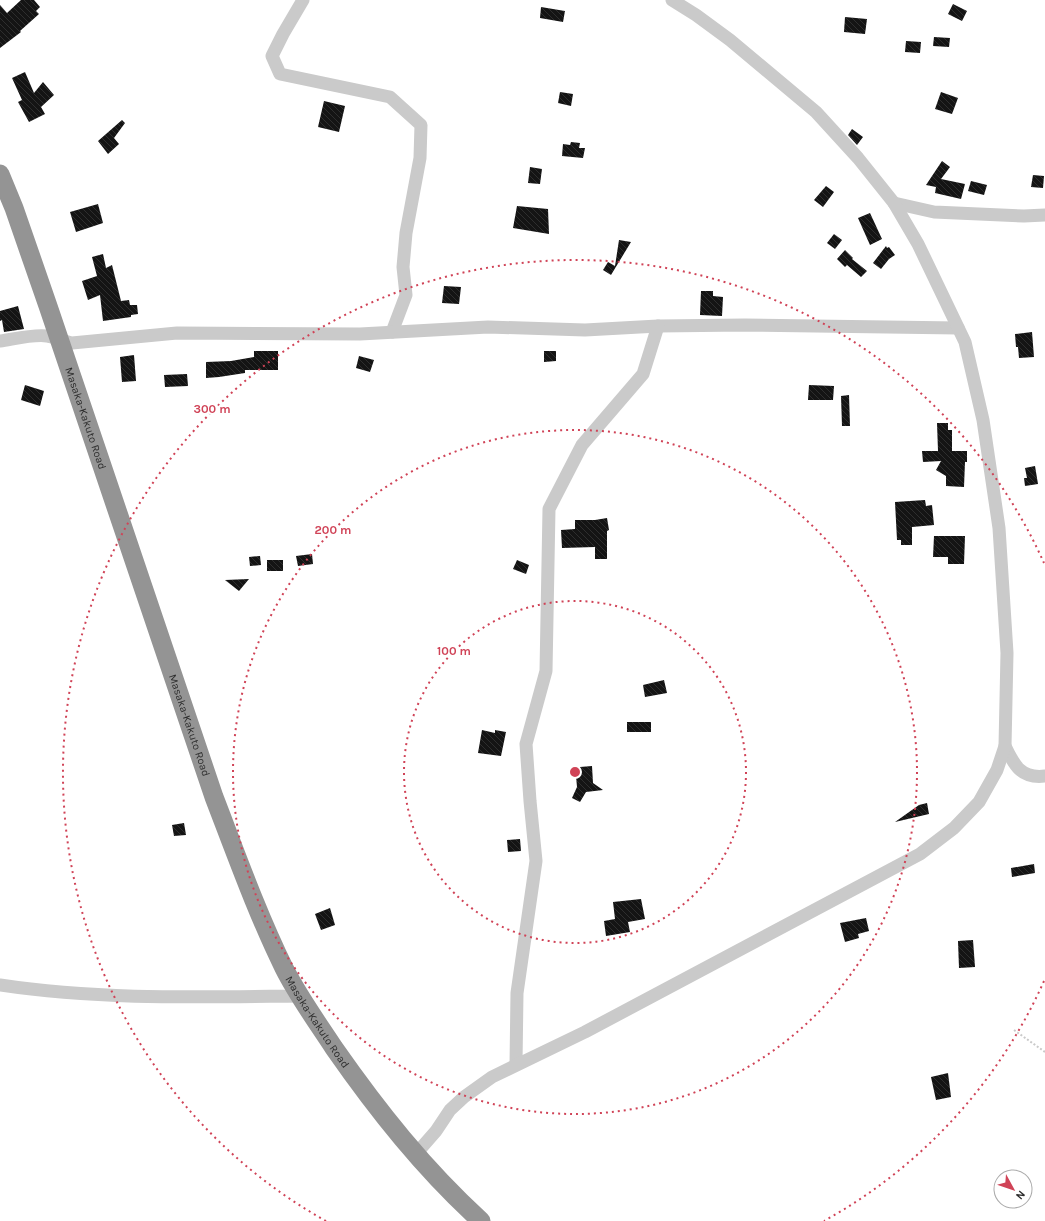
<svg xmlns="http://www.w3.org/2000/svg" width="1045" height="1221" viewBox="0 0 1045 1221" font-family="Karla,sans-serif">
	<defs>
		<pattern id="building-back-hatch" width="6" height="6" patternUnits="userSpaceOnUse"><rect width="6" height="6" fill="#141414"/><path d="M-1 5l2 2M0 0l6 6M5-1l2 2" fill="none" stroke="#2e2e2e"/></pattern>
	</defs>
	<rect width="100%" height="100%" fill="#fff"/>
	<g fill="url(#building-back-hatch)">
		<polygon points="21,0 34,0 40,7 36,11 39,14 20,31 21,32 0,48 0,5 7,13"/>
		<polygon points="953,4 967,11 962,21 948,14"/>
		<polygon points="541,7 565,11 563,22 540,18"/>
		<polygon points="845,17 867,19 865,34 844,32"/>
		<polygon points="934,37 950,38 949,47 933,46"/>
		<polygon points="906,41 921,42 920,53 905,52"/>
		<polygon points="25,72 34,93 43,82 54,95 41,107 45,114 29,122 18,102 22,100 12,78"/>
		<polygon points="560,92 573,94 571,106 558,103"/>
		<polygon points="941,92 958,98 952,114 935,109"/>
		<polygon points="324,101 345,106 339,132 318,127"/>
		<polygon points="122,120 125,123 114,138 119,144 108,154 98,141"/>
		<polygon points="852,129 863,137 857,145 848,135"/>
		<polygon points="571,142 580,143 579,148 585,148 583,158 562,156 563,144 570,145"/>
		<polygon points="942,161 950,167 941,179 965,184 961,199 935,193 936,187 926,185"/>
		<polygon points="530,167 542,169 540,184 528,183"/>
		<polygon points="1033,175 1044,176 1043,188 1031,187"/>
		<polygon points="971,181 987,185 984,195 968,191"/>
		<polygon points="826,186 834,192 823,207 814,200"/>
		<polygon points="98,204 103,223 76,232 70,212"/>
		<polygon points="517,206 548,209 549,234 513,228"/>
		<polygon points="870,213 882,239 870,245 858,218"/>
		<polygon points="834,234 842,240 835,249 827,243"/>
		<polygon points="619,240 631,242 611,275 603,270 608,262 615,266"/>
		<polygon points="886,246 887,248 889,247 895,255 889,259 881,269 873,263"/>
		<polygon points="845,250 853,258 852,259 867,271 861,277 847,265 845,267 837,259"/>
		<polygon points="103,254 106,268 112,265 121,301 129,300 130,305 137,305 138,314 131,315 131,317 103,321 100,295 88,300 82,281 97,276 92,257"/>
		<polygon points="444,286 461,287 459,304 442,303"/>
		<polygon points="701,291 713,291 713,296 723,297 722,316 700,315"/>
		<polygon points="18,306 24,329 4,332 2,320 0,321 0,311"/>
		<polygon points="1032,332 1034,357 1019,358 1018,347 1016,347 1015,334"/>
		<polygon points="254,351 278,351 278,370 245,370 245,373 219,377 206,378 206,362 231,361 254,357"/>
		<polygon points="544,351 556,351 556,361 544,362"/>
		<polygon points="134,355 136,381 122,382 120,357"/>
		<polygon points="359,356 374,360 370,372 356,368"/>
		<polygon points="187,374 188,386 165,387 164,375"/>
		<polygon points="25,385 44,391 40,406 21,400"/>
		<polygon points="809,385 834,386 833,400 808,400"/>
		<polygon points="849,395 850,426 842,426 841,396"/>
		<polygon points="937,423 948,423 948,430 952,430 952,451 967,451 967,462 965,462 964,487 946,486 946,476 936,470 941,461 923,462 922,451 938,451"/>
		<polygon points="1035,466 1038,484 1025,486 1024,478 1027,478 1025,468"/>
		<polygon points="925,500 926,506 932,505 934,525 912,527 912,545 901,545 901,540 897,540 895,502"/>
		<polygon points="607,518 609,530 607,531 607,559 595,559 595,547 562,548 561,530 575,529 575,520 595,520"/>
		<polygon points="934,536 965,536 964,564 948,564 948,557 933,557"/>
		<polygon points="312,554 313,564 298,566 296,556"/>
		<polygon points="260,556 261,565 250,566 249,557"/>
		<rect x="267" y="560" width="16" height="11"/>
		<polygon points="517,560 529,565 526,574 513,569"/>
		<polygon points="249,579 239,591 225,580"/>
		<polygon points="664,680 667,693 645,697 643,685"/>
		<rect x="627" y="722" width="24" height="10"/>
		<polygon points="482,730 495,733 495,730 506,732 501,756 478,753"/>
		<polygon points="592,766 593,783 603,790 586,792 580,802 572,798 577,787 576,776 580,776 580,767"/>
		<polygon points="927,803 929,814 895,822 919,805"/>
		<polygon points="184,823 186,835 174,836 172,825"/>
		<polygon points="520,839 521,851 508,852 507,840"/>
		<polygon points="1034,864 1035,873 1012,877 1011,868"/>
		<polygon points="641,899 645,919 628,922 630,932 606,936 604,921 615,919 613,902"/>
		<polygon points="330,908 335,925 321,930 315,914"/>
		<polygon points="866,918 869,931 858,934 859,938 845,942 840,923"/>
		<polygon points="973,940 975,967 959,968 958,941"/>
		<polygon points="948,1073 951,1097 936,1100 931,1077"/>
	</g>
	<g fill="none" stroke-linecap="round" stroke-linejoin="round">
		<polyline stroke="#cacaca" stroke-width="2" stroke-dasharray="2 2" stroke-linecap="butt" points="1014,1030 1045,1052"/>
		<g stroke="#cacaca" stroke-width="13">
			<polyline points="303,0 283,34 272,56 280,74 390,97 421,125 420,158 406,233 403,267 406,295 392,332"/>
			<polyline points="894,203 934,212 1024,216 1045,215"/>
			<path d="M0,341c14,-2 34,-7 47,-5 8,1 16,5 25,7l105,-10 183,1 128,-7 97,3 73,-4 87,-1 213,3"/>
			<path d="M1005,746c9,19 16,33 40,30"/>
			<path d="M0,985c99,15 200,12 300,11"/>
			<polyline points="516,1064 517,993 536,861 530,801 526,744 546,671 549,509 582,445 643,374 658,326"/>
			<polyline points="415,1155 436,1131 450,1110 464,1097 492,1077 585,1032 920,854 954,828 979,802 997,770 1005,746 1007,653 999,528 983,420 965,342 918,244 894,203 858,158 816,112 730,40 696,15 672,0"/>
		</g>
		<path stroke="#949494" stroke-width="19" id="s1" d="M0,174l14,34 34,98 166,491c22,57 43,116 70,171 14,28 33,54 50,80 44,63 90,121 147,173"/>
	</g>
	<g fill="none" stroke="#d04357" stroke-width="2" stroke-dasharray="2 4">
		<circle cx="575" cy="772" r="171"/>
		<circle cx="575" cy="772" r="342"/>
		<path d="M1044 981A513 513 0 0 1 824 1221M326 1221A513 513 0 1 1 1044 563"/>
	</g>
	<g text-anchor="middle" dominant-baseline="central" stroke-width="4" stroke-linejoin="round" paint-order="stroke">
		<g font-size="11" fill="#2d2d2d" stroke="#fff">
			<text stroke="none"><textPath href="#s1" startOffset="259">Masaka-Kakuto Road</textPath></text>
			<text stroke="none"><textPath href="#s1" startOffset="583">Masaka-Kakuto Road</textPath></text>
			<text stroke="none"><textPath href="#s1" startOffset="907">Masaka-Kakuto Road</textPath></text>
		</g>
	</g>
	<circle cx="575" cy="772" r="6" fill="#d04357" stroke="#fff" stroke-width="2"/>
	<g font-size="12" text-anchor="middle" font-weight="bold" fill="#d04357" stroke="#fff" stroke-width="4" stroke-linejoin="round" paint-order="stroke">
		<text x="212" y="413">300 m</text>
		<text x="333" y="534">200 m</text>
		<text x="454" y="655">100 m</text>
	</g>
	<g transform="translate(1013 1189) rotate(130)"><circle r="19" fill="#ffffff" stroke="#ababab"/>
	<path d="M0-3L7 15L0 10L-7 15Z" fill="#d04357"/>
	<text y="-6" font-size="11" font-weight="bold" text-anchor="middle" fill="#2d2d2d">N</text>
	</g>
</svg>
